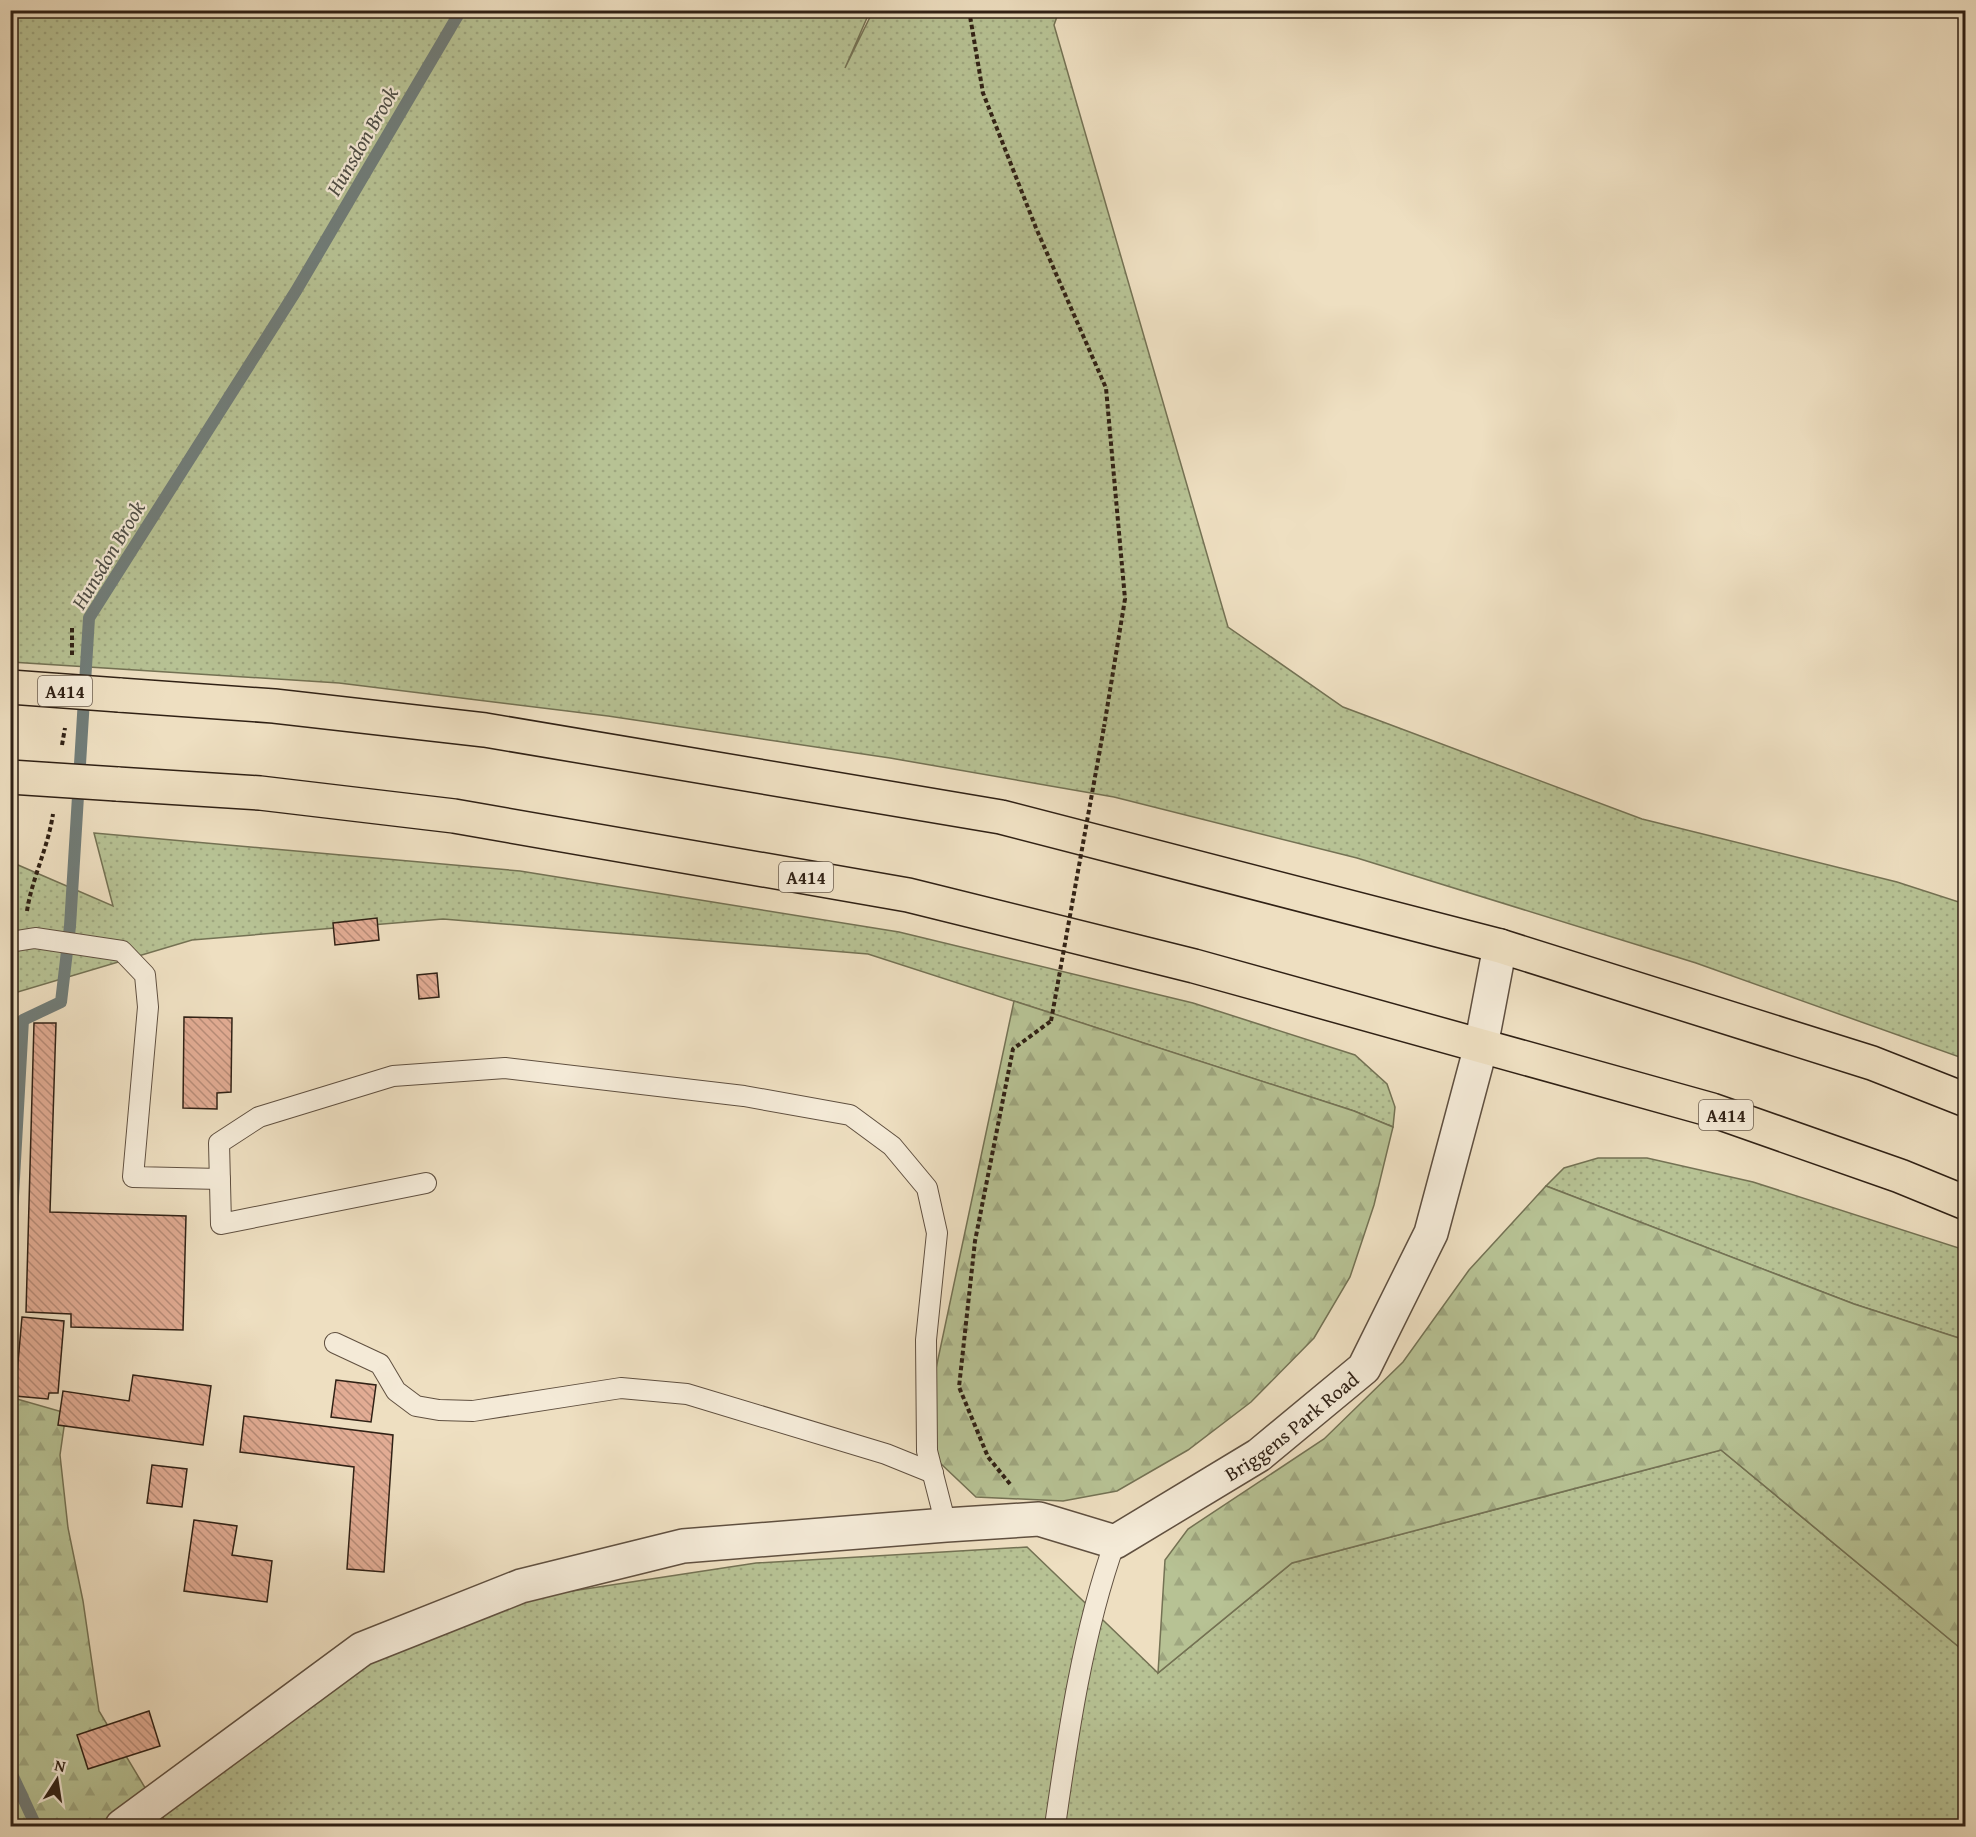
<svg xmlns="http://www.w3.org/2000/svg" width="1976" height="1837" viewBox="0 0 1976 1837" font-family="'Gentium Book Plus',serif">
	<defs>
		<pattern id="grass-dots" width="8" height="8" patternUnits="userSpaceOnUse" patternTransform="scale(1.5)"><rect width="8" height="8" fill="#b7c294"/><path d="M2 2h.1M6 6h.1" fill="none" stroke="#9ea67f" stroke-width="1.8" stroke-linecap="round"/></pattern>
		<pattern id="forest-firs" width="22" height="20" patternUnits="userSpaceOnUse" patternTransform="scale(1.5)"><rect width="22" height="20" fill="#b7c294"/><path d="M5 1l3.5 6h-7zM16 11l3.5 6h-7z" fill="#9ea67f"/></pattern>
		<pattern id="building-back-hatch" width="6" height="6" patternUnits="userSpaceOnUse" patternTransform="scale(1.5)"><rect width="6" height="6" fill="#e2ac94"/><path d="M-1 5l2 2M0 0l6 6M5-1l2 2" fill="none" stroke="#b88c78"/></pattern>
	</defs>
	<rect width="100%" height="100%" fill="#eedfc1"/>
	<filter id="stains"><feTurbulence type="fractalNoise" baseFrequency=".00333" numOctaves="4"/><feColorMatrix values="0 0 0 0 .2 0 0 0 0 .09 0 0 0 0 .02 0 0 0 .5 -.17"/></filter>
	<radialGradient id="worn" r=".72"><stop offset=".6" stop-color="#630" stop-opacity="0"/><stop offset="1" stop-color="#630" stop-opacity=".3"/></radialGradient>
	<g fill="url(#grass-dots)" stroke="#747254" stroke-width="1.5">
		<polygon points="10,11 870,11 845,68 873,11 1059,11 1054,25 1228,627 1343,707 1642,819 1897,882 1965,904 1965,1059 1696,963 1357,858 1114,797 890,758 608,716 339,683 11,662"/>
		<polygon points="94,833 520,871 899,932 1193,1003 1355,1055 1387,1084 1395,1107 1393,1127 1354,1111 868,954 443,919 192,940 11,994 11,862 113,906"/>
		<polygon points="1598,1158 1647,1158 1753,1182 1965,1250 1965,1340 1854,1304 1546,1186 1564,1168"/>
		<polygon points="1721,1450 1965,1652 1965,1826 168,1826 158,1810 372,1660 526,1598 756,1563 1027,1547 1158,1673 1292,1563"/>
	</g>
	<g fill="url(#forest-firs)" stroke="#747254" stroke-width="1.5">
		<polygon points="1014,1001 1354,1111 1393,1127 1374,1205 1350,1277 1314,1338 1251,1402 1188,1450 1117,1491 1063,1501 976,1497 920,1444"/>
		<polygon points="11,1010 15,1011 21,1065 11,1102"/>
		<polygon points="1546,1186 1854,1304 1965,1340 1965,1652 1721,1450 1292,1563 1158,1673 1165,1560 1188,1529 1324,1439 1403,1362 1469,1270"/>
		<polygon points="10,1397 66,1413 60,1455 68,1528 83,1601 99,1711 168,1826 11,1826"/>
	</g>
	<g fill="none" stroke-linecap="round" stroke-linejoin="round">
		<g stroke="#717d79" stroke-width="12">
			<polyline points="10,1249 23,1020 61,1002 70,926 89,618 296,291 461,10"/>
			<polyline points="10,1770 36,1826"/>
		</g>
	</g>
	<g fill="url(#building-back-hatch)" stroke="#302115" stroke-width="1.5">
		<polygon points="377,918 379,940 335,945 333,923"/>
		<polygon points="437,973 439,997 419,999 417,975"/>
		<polygon points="184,1017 232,1018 231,1092 217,1093 217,1109 183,1108"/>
		<polygon points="34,1023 56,1023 50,1212 186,1216 183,1330 71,1327 71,1314 26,1312"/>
		<polygon points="22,1317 64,1321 58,1393 49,1393 48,1399 15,1396"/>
		<polygon points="133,1375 211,1386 203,1445 58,1425 63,1391 129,1401"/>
		<polygon points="336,1380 376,1385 371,1422 331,1417"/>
		<polygon points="244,1416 393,1435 384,1572 347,1569 354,1467 240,1452"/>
		<polygon points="152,1465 187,1469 182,1507 147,1503"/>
		<polygon points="194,1520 237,1526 232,1555 272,1561 267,1602 184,1591"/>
		<polygon points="149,1711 160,1746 88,1769 77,1735"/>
	</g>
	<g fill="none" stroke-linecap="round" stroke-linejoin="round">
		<defs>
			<g id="lane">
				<polyline points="10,942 35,938 122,951 145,975 148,1007 133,1177 220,1179"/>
				<polyline points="426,1183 221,1224 219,1143 259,1117 393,1076 505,1068 744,1096 850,1115 892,1146 927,1188 937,1233 926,1340 927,1451 946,1525"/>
				<polyline points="335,1343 380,1364 396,1391 416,1406 439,1410 473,1411 621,1388 687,1394 886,1454 933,1473"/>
				<path d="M1055,1826c13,-92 28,-195 60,-284"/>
			</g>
			<g id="street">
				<path id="s1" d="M122,1826l240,-177 159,-63 162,-40 263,-21 93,-6 76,23 144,-87 105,-87 67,-135 50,-187 19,-100"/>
			</g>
			<g id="highway">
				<polyline points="119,695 274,706 485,730 1001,817 1500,946 1872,1063 1966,1100"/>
				<polyline points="117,784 260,793 454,816 908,895 1194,966 1712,1110 1900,1176 1966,1203"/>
			</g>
		</defs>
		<use href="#lane" stroke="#605040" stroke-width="22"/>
		<use href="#street" stroke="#605040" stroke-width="36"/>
		<use href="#highway" stroke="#302115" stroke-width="36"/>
		<g stroke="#302115" stroke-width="4" stroke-dasharray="4.5 3" stroke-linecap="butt">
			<polyline points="969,10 983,93 1036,228 1106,388 1125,599 1104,727"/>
			<polyline points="72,655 72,626"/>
			<polyline points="62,745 65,728"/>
			<path d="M27,911c5,-33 21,-63 26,-97"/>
			<polyline points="1010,1484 988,1457 959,1387 975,1241 1013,1049 1051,1021"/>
		</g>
		<use href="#lane" stroke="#f4ead7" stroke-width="20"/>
		<use href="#street" stroke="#f4ead7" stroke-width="33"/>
		<use href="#highway" stroke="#eedfc1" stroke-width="33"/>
		<defs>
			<g id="highway-bridge">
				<polyline points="10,687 119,695"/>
				<polyline points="10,777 117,784"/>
			</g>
		</defs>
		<use href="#highway-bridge" stroke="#302115" stroke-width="36" stroke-linecap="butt"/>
		<polyline stroke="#302115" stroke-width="4" stroke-dasharray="4.5 3" stroke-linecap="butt" points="1051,1021 1104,727"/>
		<use href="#highway-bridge" stroke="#eedfc1" stroke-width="33"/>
	</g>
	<g text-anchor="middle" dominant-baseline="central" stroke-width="4.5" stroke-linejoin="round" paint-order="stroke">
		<g fill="#f4ead7" stroke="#6b5d4f" stroke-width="1.5">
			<rect x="38" y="676" width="54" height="30" rx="4.5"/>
			<rect x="779" y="862" width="54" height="30" rx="4.5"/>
			<rect x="1699" y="1100" width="54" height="30" rx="4.5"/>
		</g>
		<g font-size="18" font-weight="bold" fill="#302115">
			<text x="65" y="691">A414</text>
			<text x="806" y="877">A414</text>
			<text x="1726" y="1115">A414</text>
		</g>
		<g font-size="20" fill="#302115" stroke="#f4ead7">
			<text stroke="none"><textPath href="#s1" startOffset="1284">Briggens Park Road</textPath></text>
		</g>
		<g font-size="21" font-style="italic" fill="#504f47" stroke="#f4ead7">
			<text transform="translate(362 141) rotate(-60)">Hunsdon Brook</text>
			<text transform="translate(108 555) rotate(-59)">Hunsdon Brook</text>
		</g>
	</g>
	<rect width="1976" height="1837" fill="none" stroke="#eedfc1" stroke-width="36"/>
	<rect x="12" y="12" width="1952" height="1813" fill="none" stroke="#302115" stroke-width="3"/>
	<rect x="18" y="18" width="1940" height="1801" fill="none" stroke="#302115" stroke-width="1.5"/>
	<g transform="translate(57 1780) rotate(12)" stroke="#f4ead7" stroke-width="4.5" paint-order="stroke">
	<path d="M0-4.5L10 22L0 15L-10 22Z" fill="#302115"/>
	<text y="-9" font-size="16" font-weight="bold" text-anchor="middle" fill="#302115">N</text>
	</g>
	<rect width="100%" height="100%" filter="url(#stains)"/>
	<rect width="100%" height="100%" fill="url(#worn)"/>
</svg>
